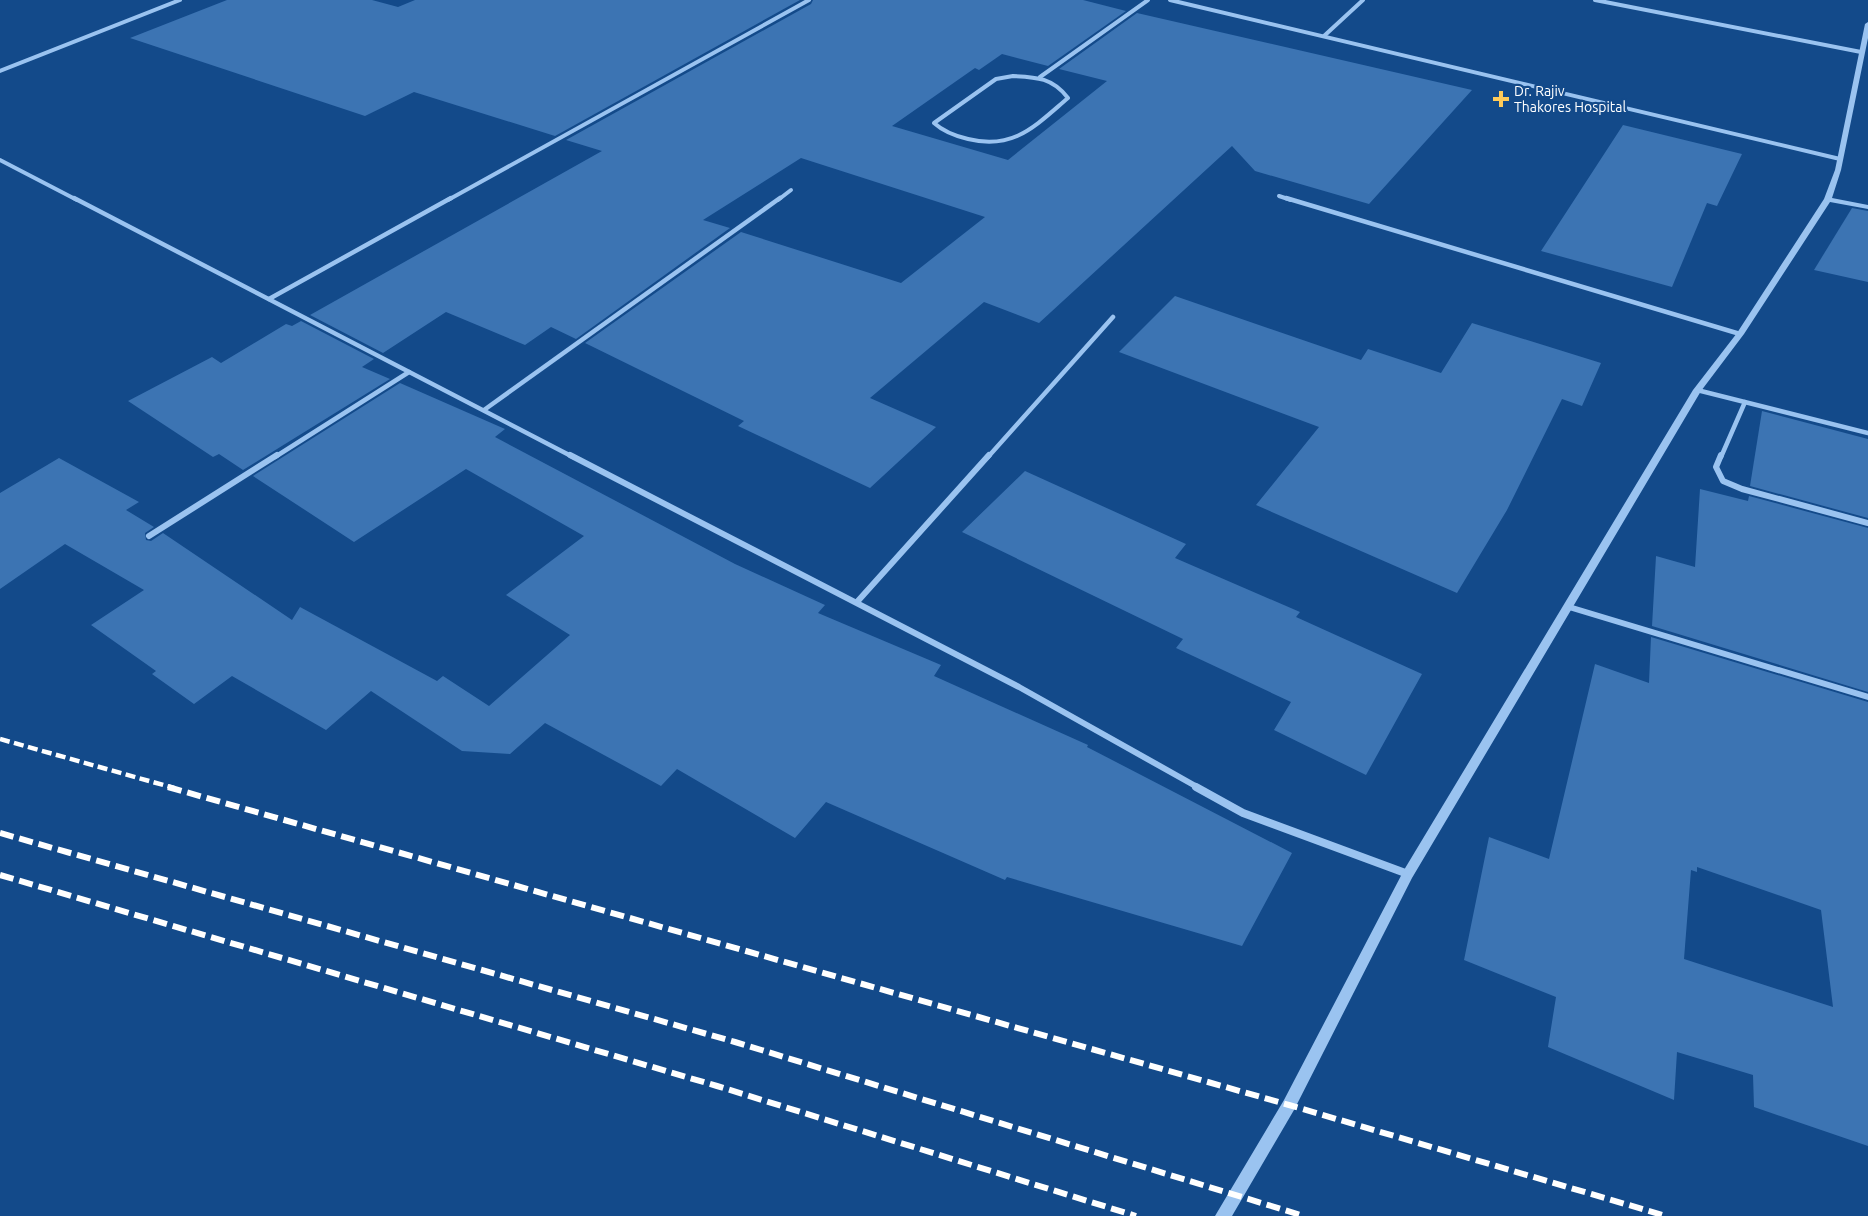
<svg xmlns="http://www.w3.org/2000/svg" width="1868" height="1216" viewBox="0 0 1868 1216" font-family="Ubuntu,sans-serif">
	<rect width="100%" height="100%" fill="#134a8a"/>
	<g fill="#3c74b3" fill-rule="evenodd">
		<polygon points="227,0 372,0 398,7 415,0 800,0 555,136 414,92 365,116 130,38"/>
		<polygon points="813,0 1083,0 1126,11 1048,66 1002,54 979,70 975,68 892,126 1008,160 1107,81 1059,69 1137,13 1472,90 1369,204 1255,171 1232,146 1039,323 984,302 870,398 936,427 870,488 738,426 744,421 585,343 741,232 901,283 985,217 801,158 703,220 730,228 576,339 551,327 525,345 446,312 383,353 310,315 602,151 566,140 811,4"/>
		<polygon points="1623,125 1742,154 1717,206 1707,203 1672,287 1541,251"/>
		<polygon points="1852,208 1868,211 1868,282 1814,270"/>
		<polygon points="1175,296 1361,360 1368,349 1441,373 1472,323 1601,363 1582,406 1562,399 1507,510 1457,593 1256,505 1319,427 1119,352"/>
		<polygon points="301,321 374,359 362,367 390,379 243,470 219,454 213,457 128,401 212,357 221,363 286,324 292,326"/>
		<polygon points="400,383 505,429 495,437 735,564 825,605 818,613 941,665 934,676 1088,745 1087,747 1292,853 1242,946 1007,877 1005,880 826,802 795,838 677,769 661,786 545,723 510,754 462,751 371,691 326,730 232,676 194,704 152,674 156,671 91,625 144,590 65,544 0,589 0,493 59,458 139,502 126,510 154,527 145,533 146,540 151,541 163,533 292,620 300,607 437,681 443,676 489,706 570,635 506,595 584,536 466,469 354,542 253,476"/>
		<polygon points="1762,411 1868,439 1868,518 1750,486"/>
		<polygon points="1025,471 1186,544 1175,558 1300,612 1296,617 1422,674 1366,775 1274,730 1291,702 1176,648 1183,639 962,532"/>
		<polygon points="1700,489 1748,501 1749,496 1868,528 1868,692 1652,626 1656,556 1695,567"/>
		<path d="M1651,637l217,65v444l-114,-39 -1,-32 -76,-23 -3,48 -126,-53 8,-50 -92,-37 25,-123 60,22 46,-195 54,19zM1697,867l124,43 12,97 -149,-48 7,-89 6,2z"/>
	</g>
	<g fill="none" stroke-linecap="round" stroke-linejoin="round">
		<g stroke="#9ac3f0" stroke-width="4">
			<polyline points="1170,0 1840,159"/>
			<polyline points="1595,0 1861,52"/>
			<polyline points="1324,36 1363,0"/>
			<polyline points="0,71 180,0"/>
			<path d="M1013,76c24,1 40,2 55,22 -33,28 -54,52 -100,41 -13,-3 -24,-7 -34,-16l62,-44z"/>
			<polyline points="1040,77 1148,0"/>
			<polyline points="0,160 77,200"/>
			<polyline points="1279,196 1291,200"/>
			<polyline points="448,200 809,0"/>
			<polyline points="778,200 791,190"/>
		</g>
		<g stroke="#9ac3f0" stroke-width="4.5">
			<polyline points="74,198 573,457"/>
			<polyline points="1286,198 1740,334"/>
			<polyline points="269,299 451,198"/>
			<polyline points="1697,390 1868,433"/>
			<polyline points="484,410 780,198"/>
			<polyline points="275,457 409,372"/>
			<polyline points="988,457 1113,317"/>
			<polyline points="1721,457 1745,402"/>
		</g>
		<g stroke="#9ac3f0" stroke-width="6">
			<polyline points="570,455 1019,687 1199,788"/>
			<polyline points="1721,455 1716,467 1723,481 1742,489 1868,523"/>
			<polyline points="149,536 277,455"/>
			<polyline points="857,602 989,455"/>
			<polyline points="1569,607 1868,697"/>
		</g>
		<polyline stroke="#9ac3f0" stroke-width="8" points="1196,787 1243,813 1408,874"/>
		<polygon fill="#9ac3f0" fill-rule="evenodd" points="1868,22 1868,38 1841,170 1832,198 1868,205 1868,209 1830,202 1744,334 1701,391 1412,878 1294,1110 1232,1216 1215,1216 1284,1100 1404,870 1693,390 1737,333 1824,199 1835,170 1865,24"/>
		<polyline stroke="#fff" stroke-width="4.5" stroke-dasharray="10 4.5" stroke-linecap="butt" points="0,739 174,788"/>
		<g stroke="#fff" stroke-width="6" stroke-dasharray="14 6" stroke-linecap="butt">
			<polyline points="168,787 1289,1105 1666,1216"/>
			<polyline points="0,833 735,1042 1304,1216"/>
			<polyline points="0,875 717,1086 1136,1216"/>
		</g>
	</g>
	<path fill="#ffcb59" stroke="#134a8a" stroke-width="2" d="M1498 90h6v6h6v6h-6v6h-6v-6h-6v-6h6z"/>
	<g text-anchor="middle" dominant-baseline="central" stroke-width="4.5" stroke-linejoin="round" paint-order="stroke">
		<g font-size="14" fill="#fff" stroke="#134a8a" text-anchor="start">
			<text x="1514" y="91">Dr. Rajiv<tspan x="1514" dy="16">Thakores Hospital</tspan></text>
		</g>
	</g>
</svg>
